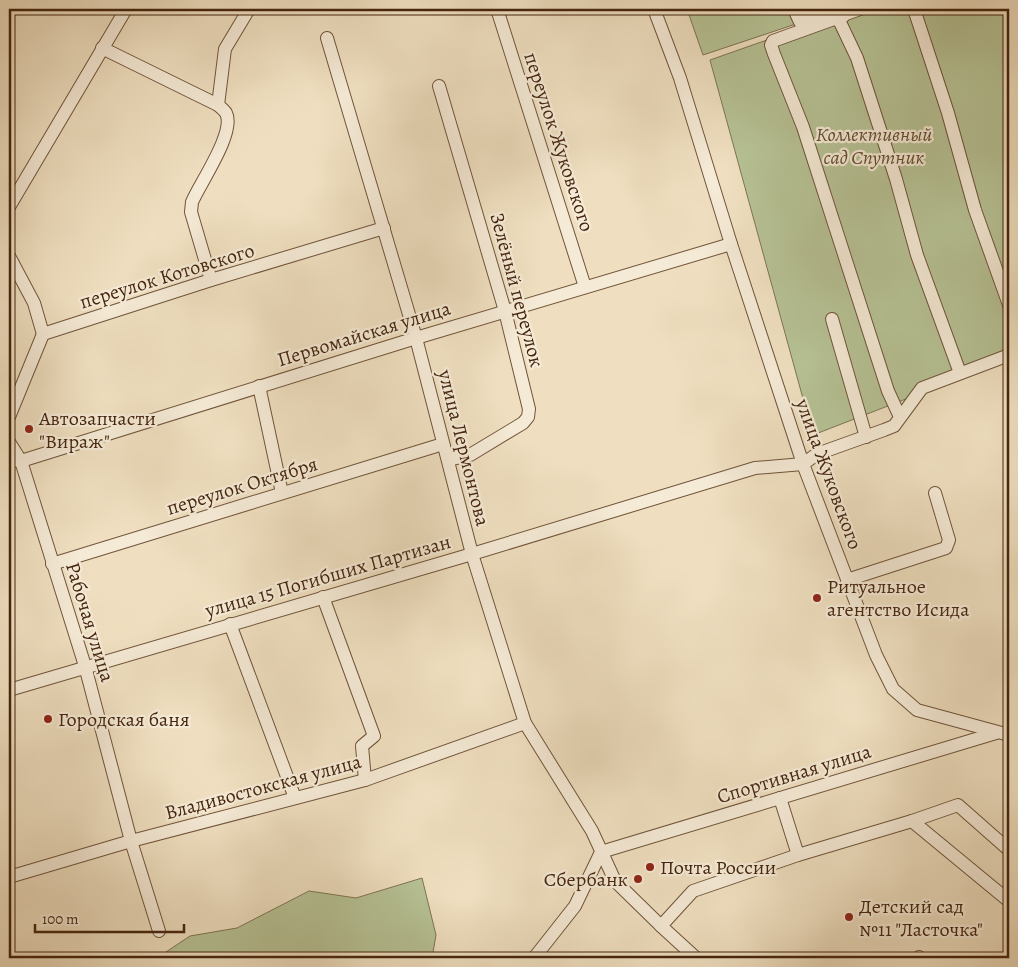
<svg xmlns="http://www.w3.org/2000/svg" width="1018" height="967" viewBox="0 0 1018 967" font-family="Alegreya,serif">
	<rect width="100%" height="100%" fill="#efdfc0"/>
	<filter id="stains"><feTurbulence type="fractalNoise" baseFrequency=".004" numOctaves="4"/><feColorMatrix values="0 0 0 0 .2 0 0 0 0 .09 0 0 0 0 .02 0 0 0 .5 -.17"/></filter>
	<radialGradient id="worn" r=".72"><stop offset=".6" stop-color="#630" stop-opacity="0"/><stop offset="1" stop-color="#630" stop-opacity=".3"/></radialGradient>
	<g fill="#b6c295" stroke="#7e7452">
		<polygon points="687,9 841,9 703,55"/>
		<polygon points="855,9 1009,9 1009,359 813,435 710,60"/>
		<polygon points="422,878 436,935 432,958 157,958 190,936 237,928 309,891 356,898"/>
	</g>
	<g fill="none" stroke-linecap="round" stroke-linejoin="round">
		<defs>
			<g id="minor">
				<polyline points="497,9 585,287"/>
				<polyline points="654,9 680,78 731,244 803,464 876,655 893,689 917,710 1009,735"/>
				<polyline points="794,9 800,22 837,9"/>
				<polyline points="914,9 948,113 975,210 1009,305"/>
				<polyline points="1009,9 1009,10"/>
				<polyline points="839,20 846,14 860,9"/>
				<polyline points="327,38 416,338 472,554 525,723 592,831 615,881 661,926"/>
				<path d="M102,48l116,57c2,2 6,5 8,8 10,19 -26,70 -34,89l-1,10 20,68"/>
				<polyline points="439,86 505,311 529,409 528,417 523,423 470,455 448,460"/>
				<polyline points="218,105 225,49 249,9"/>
				<polyline points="9,207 126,9"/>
				<polyline points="9,256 34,303 43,334"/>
				<polyline points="832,319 866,437"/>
				<polyline points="43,334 211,280 384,228"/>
				<polyline points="259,386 282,493"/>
				<polyline points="9,417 43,334"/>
				<polyline points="900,417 888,391 803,127 774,54 771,45 773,41 834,19 839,20 857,58 896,179 917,255 960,373"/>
				<polyline points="9,442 21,461 85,666 131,841 159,931"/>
				<polyline points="9,460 21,461 416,338 731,244"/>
				<polyline points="52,564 443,444"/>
				<polyline points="847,580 946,548 949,540 935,493"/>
				<polyline points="323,597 374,736 362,746 365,780"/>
				<polyline points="230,624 295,798"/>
				<polyline points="9,690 472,554 755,468 803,464 817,454 884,430 894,426 922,388 1009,355"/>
				<polyline points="780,798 798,855 912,821"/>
				<polyline points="1009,850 958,805 912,821 1009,901"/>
				<polyline points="601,852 996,733"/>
				<polyline points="9,877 131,841 365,780 525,723"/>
				<polyline points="919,957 920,958"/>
				<polyline points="534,958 575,906 601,852"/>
				<polyline points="696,958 661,926 693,891 798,855"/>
			</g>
		</defs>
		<use href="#minor" stroke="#70543a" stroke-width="14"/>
		<use href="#minor" stroke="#f5ead6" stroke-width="12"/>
	</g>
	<g fill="#8f2418" stroke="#f5ead6" stroke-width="2">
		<circle cx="29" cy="429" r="5"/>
		<circle cx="817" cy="598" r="5"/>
		<circle cx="48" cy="719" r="5"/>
		<circle cx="650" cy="867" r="5"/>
		<circle cx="638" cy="879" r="5"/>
		<circle cx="849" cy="917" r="5"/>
	</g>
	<g text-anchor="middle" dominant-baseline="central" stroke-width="4.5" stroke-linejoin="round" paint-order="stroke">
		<g font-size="20" font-style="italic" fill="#614c30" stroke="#f5ead6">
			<text x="874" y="134">Коллективный<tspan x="874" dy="23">сад Спутник</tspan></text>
		</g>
		<g font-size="20" fill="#45250e" stroke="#f5ead6">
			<text transform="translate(559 142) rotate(72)">переулок Жуковского</text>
			<text transform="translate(167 276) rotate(-17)">переулок Котовского</text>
			<text transform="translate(517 290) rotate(75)">Зелёный переулок</text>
			<text transform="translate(364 334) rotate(-17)">Первомайская улица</text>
			<text transform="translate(464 448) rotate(76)">улица Лермонтова</text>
			<text transform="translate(829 474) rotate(70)">улица Жуковского</text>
			<text transform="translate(242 486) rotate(-17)">переулок Октября</text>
			<text transform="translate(328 576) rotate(-16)">улица 15 Погибших Партизан</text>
			<text transform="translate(90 622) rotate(73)">Рабочая улица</text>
			<text transform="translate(794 774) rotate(-17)">Спортивная улица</text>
			<text transform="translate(263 787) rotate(-15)">Владивостокская улица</text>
		</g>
		<g font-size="20" fill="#45250e" stroke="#f5ead6" text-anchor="start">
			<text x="39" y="418">Автозапчасти<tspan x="39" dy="23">"Вираж"</tspan></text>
			<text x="827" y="586">Ритуальное<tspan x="827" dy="23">агентство Исида</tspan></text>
			<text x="58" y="719">Городская баня</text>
			<text x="660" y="867">Почта России</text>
			<text x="628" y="879" text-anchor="end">Сбербанк</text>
			<text x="859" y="906">Детский сад<tspan x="859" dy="23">№11 "Ласточка"</tspan></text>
		</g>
	</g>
	<rect width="1018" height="967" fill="none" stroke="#efdfc0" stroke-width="30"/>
	<rect x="10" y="10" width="998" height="947" fill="none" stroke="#45250e" stroke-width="2.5"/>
	<rect x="15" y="15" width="988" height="937" fill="none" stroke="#45250e"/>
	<path d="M35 924v8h149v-8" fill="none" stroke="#45250e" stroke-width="2.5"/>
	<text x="42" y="924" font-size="15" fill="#45250e" stroke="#f5ead6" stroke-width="4" paint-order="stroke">100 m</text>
	<rect width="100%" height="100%" filter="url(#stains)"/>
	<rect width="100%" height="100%" fill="url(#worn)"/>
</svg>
